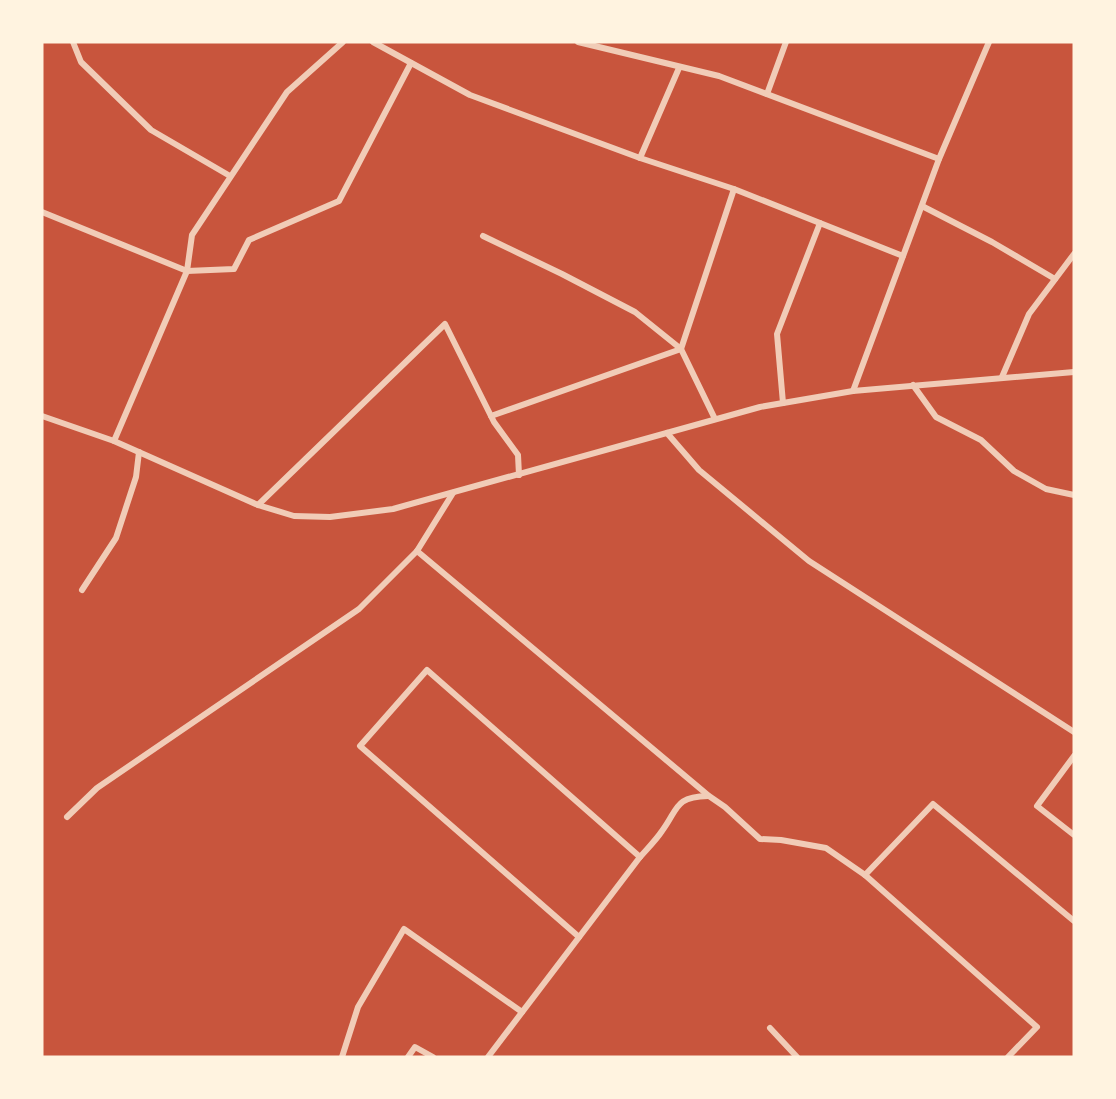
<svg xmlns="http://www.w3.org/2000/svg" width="1116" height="1099" viewBox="0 0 1116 1099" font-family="Literata,serif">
	<rect width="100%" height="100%" fill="#c8553d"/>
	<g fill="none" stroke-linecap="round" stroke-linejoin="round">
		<g stroke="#f1ccb7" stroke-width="6">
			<polyline points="73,42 81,62 151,130 230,176"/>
			<polyline points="373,42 470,95 640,158 734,189 903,256"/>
			<polyline points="578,42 719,76 939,159"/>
			<polyline points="767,94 786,42"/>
			<polyline points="640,158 679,68"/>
			<polyline points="922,206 992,242 1055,279"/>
			<polyline points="42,212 187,271 234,269 249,240 339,201 411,63"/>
			<polyline points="483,236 562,274 635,312 681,349 715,419"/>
			<polyline points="1002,377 1029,314 1074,254"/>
			<polyline points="913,385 936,417 981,440 1014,471 1046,489 1074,495"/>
			<polyline points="853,391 939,159 989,42"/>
			<polyline points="783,403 777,334 820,223"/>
			<polyline points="42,416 114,441 258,505 294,516 330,517 393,509 760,407 853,391 1074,372"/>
			<polyline points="491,416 681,349 734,189"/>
			<polyline points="667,433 699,470 809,561 1074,732"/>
			<polyline points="114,441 187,271 192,235 287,92 343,42"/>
			<polyline points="258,505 445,324 494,422 518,455 519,475"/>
			<polyline points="417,551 709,796 725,807 760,839 781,840 826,848 865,875 1037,1027 1008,1057"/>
			<polyline points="82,590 116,538 136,477 139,452"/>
			<polyline points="1074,756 1037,806 1074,835"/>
			<polyline points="67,817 97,788 359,609 417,551 453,493"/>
			<polyline points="865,875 933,804 1074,921"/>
			<polyline points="579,937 360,746 427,670 640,857"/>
			<polyline points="770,1028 797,1057"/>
			<polyline points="342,1057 358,1007 404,929 522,1012"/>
			<polyline points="408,1057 415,1047 433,1057"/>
			<path d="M488,1057l152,-200c8,-9 16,-17 22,-26 17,-23 12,-34 46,-35"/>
		</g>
	</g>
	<rect width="1116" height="1099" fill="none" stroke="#fff3e0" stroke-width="87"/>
</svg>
